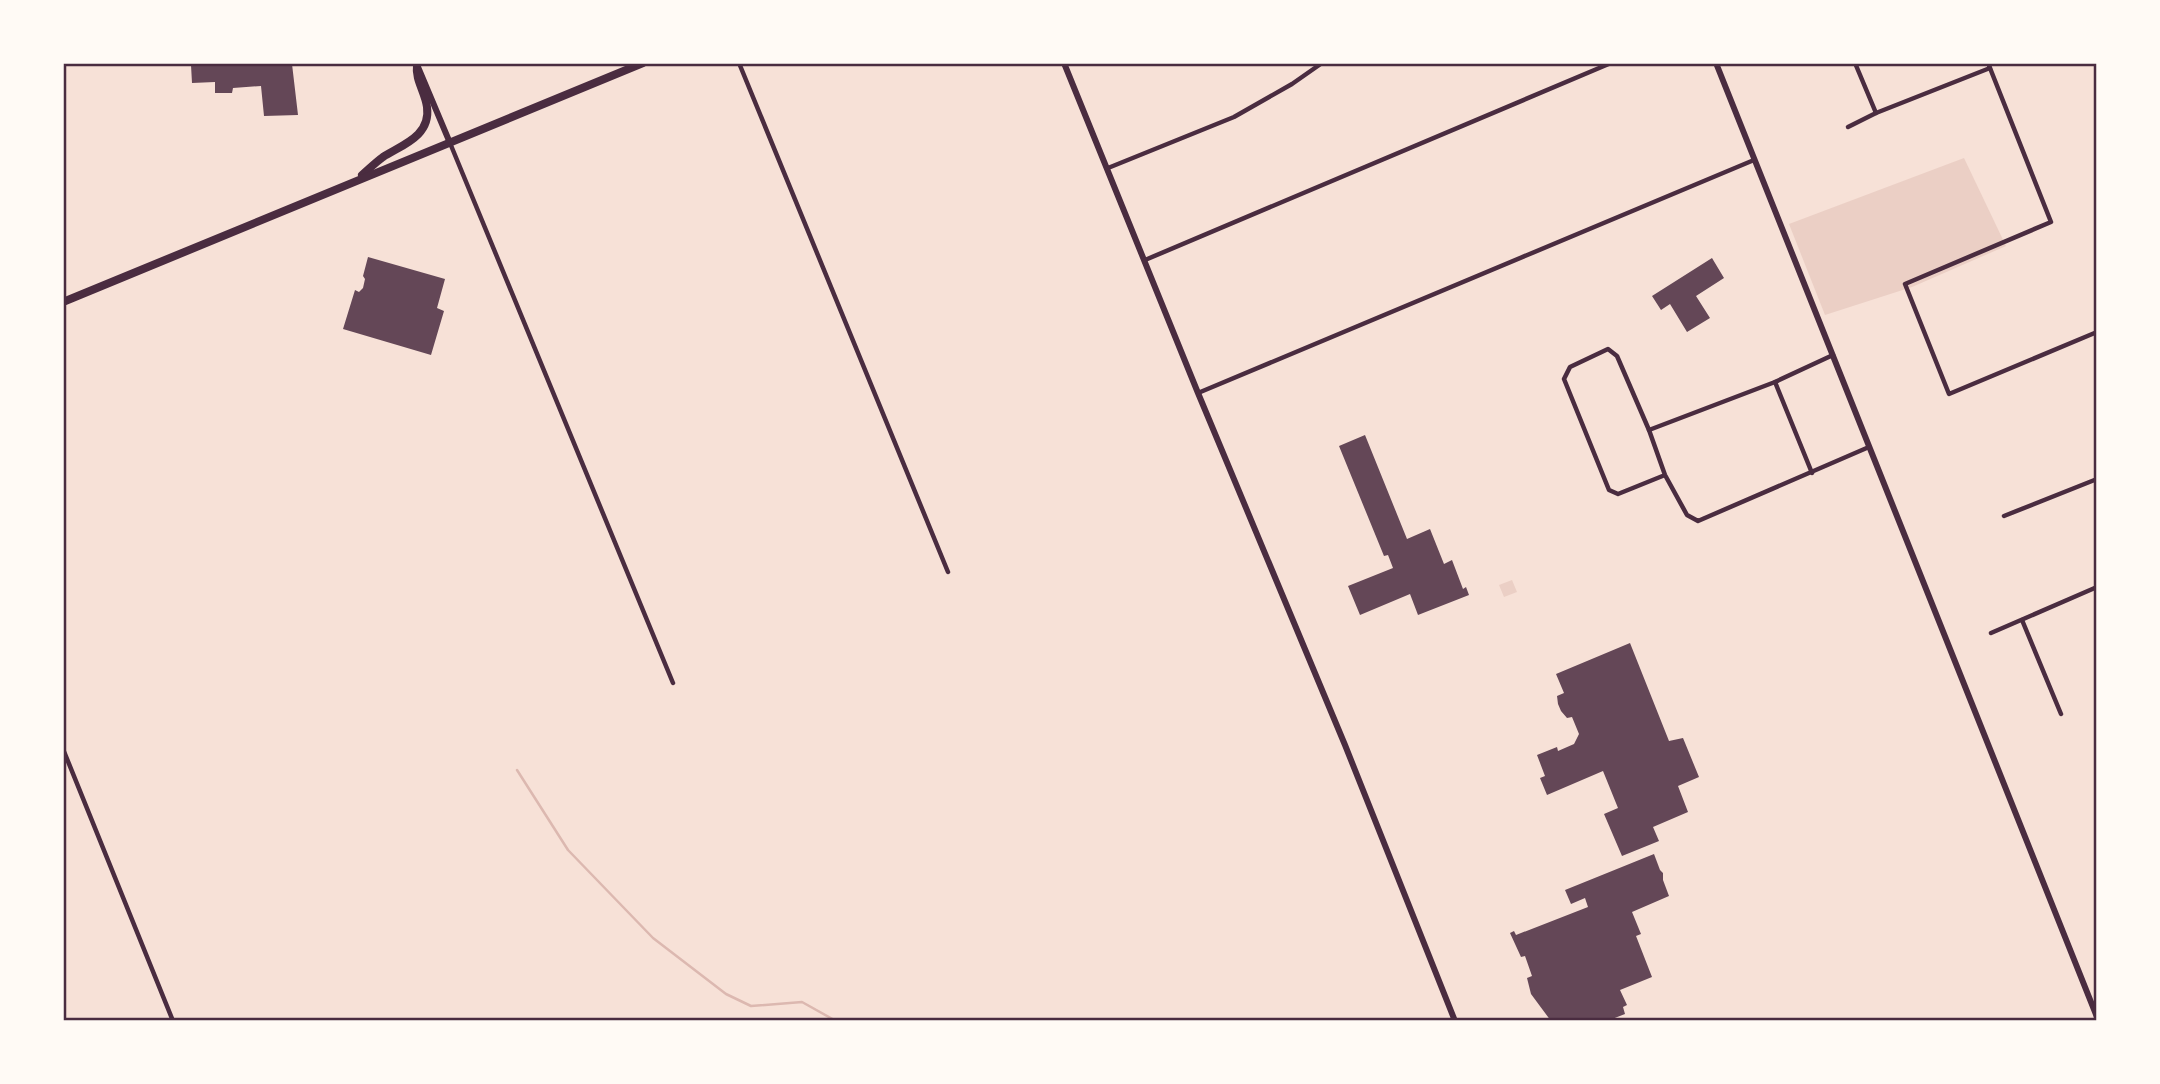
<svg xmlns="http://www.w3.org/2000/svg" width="2160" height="1084" viewBox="0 0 2160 1084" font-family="Ubuntu,sans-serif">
	<rect width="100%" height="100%" fill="#f7e1d7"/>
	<g fill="#ebcfc5">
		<polygon points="1964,158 2006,246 1912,287 1825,315 1789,224"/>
		<polygon points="1512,580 1517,592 1504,597 1499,585"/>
	</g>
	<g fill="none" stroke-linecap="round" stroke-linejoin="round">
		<polyline stroke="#dcb8b0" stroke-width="2.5" points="517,770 568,850 653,938 726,994 751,1006 802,1002 836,1021"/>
	</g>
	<g fill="#644757">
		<polygon points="207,63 292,64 298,115 264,116 261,86 233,88 232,93 215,93 215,82 192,83 191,65 207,65"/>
		<polygon points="368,257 445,279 437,308 444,311 431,355 343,329 355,290 359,292 363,288 365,279 363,276"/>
		<polygon points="1712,258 1724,278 1696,296 1710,318 1687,332 1670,304 1661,310 1652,296"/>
		<polygon points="1365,435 1407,539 1430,529 1444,564 1452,560 1463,589 1466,587 1469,595 1418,615 1410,594 1360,615 1348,586 1393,568 1388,555 1384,556 1339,446"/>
		<polygon points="1630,643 1669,741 1683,738 1699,777 1678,786 1688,812 1653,827 1659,841 1622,856 1604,814 1618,808 1603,771 1547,795 1540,778 1545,776 1537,755 1557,747 1558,751 1574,744 1579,734 1572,717 1567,718 1561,711 1558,704 1557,696 1564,693 1556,674"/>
		<polygon points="1654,854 1660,870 1663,873 1663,880 1669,896 1632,912 1641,934 1636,936 1652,977 1620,990 1627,1005 1623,1007 1625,1014 1607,1021 1551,1021 1531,994 1527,978 1532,976 1525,956 1521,957 1510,933 1514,931 1516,935 1588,907 1585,898 1571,904 1565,890"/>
	</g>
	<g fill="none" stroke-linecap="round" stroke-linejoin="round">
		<g stroke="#4a2c40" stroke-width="4.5">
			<polyline points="739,63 948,572"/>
			<polyline points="1855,63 1876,113"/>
			<polyline points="1988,63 2051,222 1905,284 1949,394 2097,332"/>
			<polyline points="1848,127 1876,113 1990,68"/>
			<polyline points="450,143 673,683"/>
			<polyline points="1108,168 1234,117 1292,84 1322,63"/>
			<polyline points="1145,260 1611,63"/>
			<polyline points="1775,382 1812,473"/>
			<polyline points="1198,393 1754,160"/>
			<polyline points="1649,430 1775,382 1833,355"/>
			<polyline points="1665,475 1618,494 1609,490 1564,379 1570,367 1608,349 1617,356 1649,430 1665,475 1687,515 1698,521 1869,447"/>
			<polyline points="2004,516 2097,479"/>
			<polyline points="2022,620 2061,714"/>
			<polyline points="1991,633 2097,587"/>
			<polyline points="63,749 173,1021"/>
		</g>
		<polyline stroke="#4a2c40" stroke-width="6" points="1716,63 2097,1017"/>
		<g stroke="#4a2c40" stroke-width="6">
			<polyline points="1064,63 1198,393 1345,745 1455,1021"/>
			<polyline points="418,67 450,143"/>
		</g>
		<g stroke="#4a2c40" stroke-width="8">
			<path d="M362,175c7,-6 14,-13 21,-18 19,-12 48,-21 44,-50 -2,-15 -12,-27 -10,-42"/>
			<polyline points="63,302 643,63"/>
		</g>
	</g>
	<rect width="2160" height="1084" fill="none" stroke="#fffaf5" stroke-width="130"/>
	<rect x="65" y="65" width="2030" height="954" fill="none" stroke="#4a2c40" stroke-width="2.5"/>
</svg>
